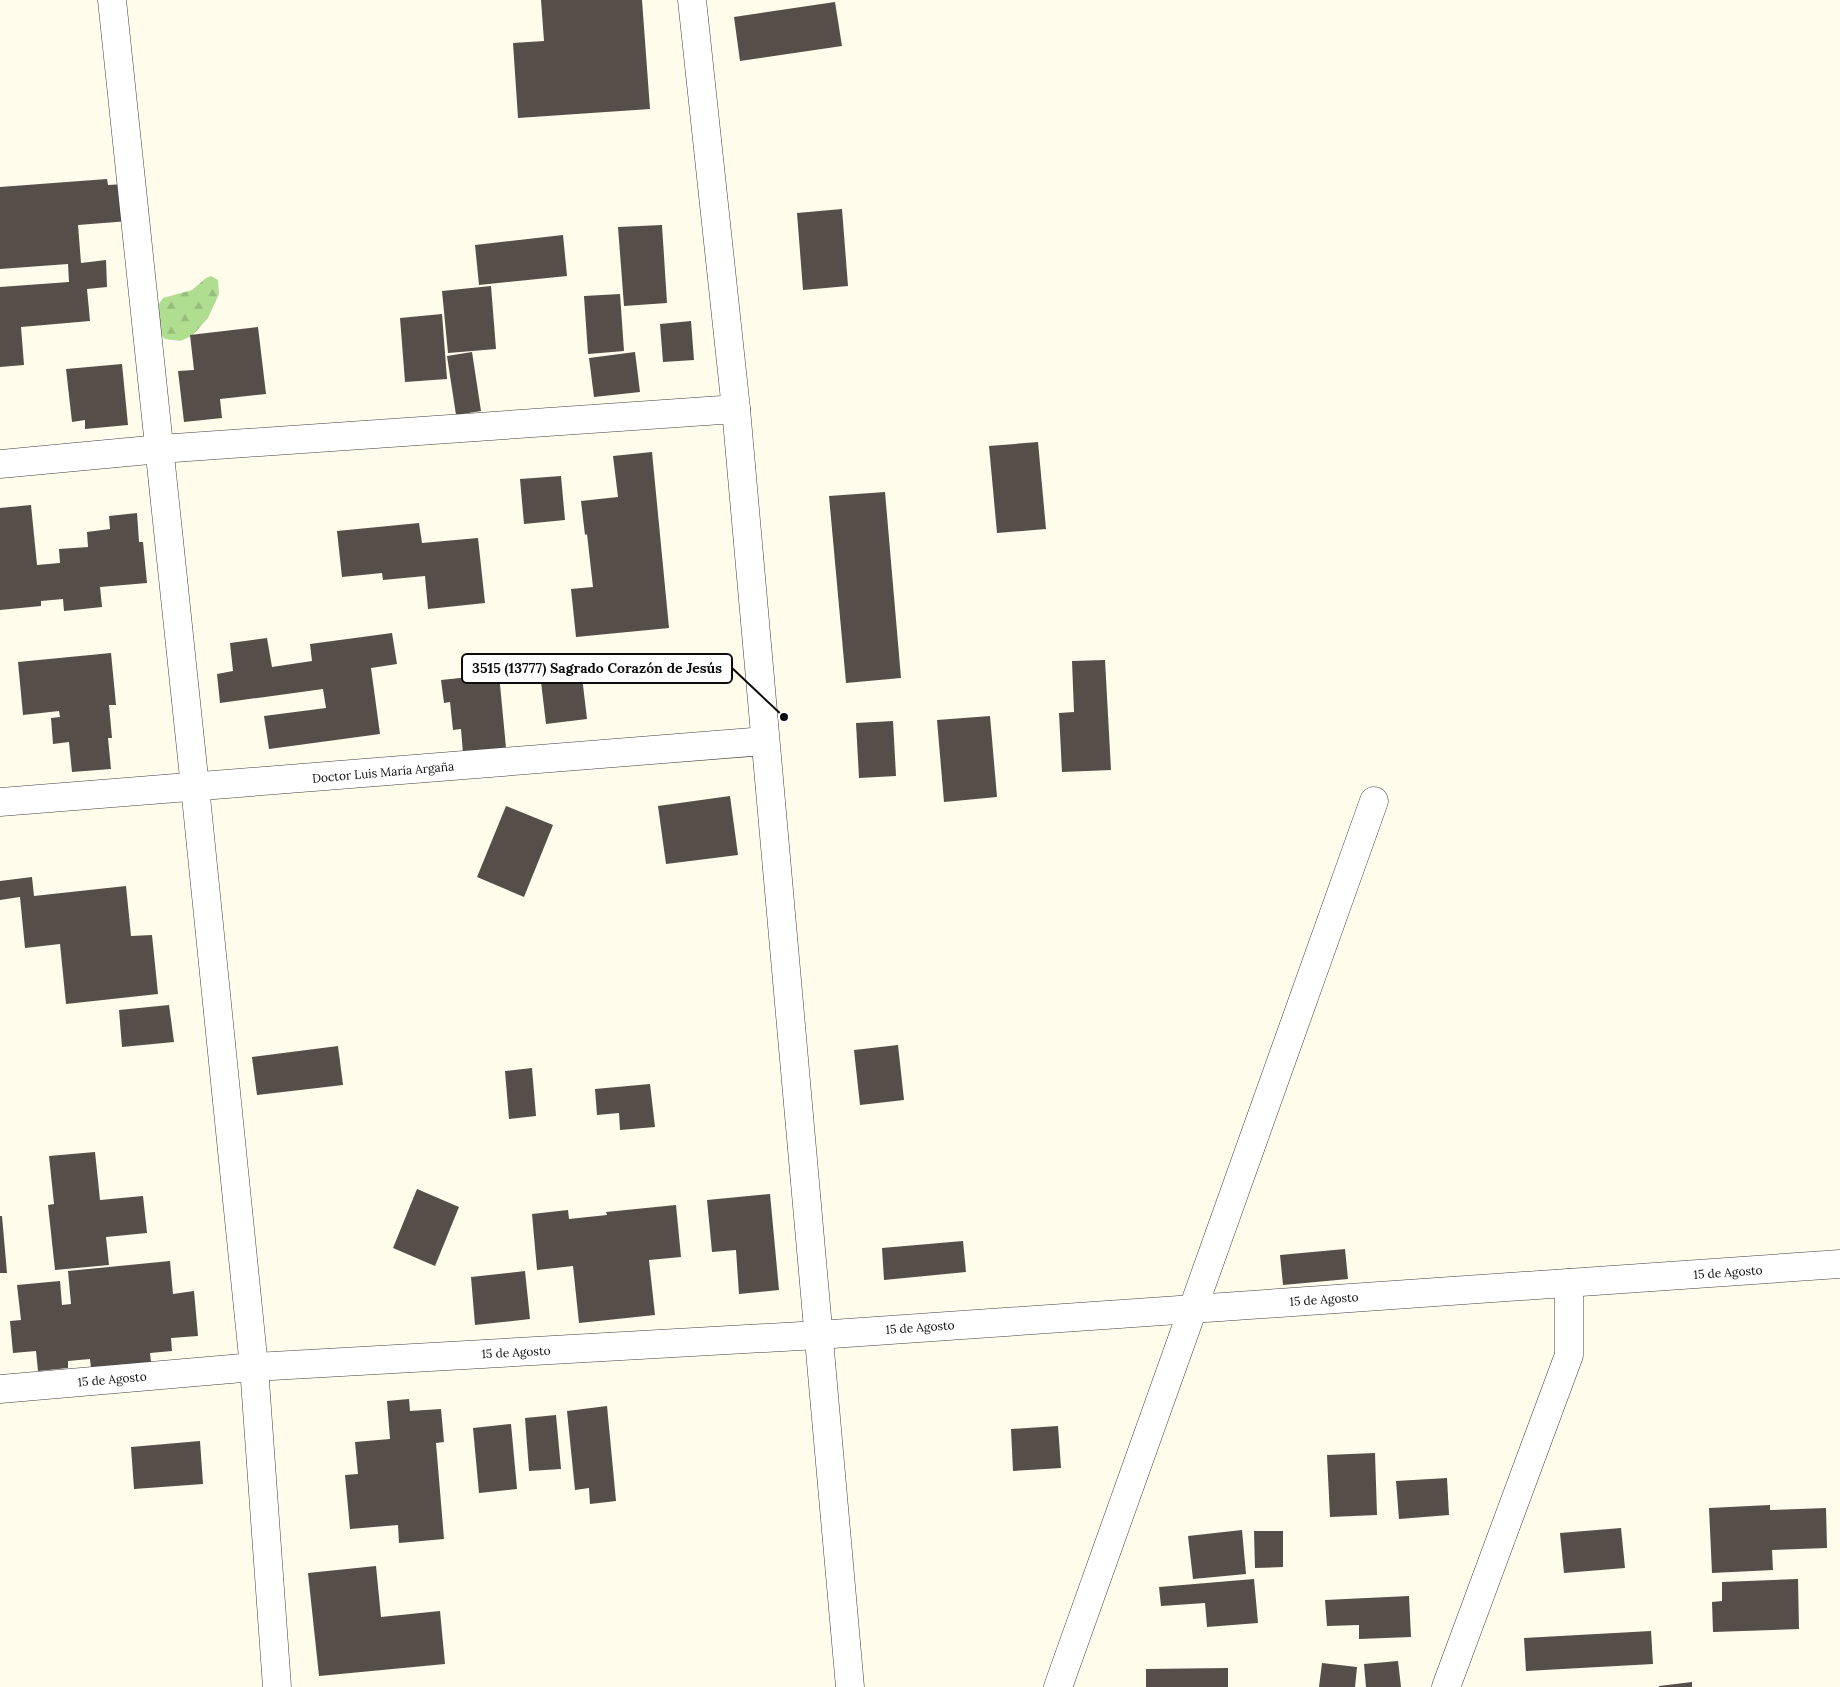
<svg xmlns="http://www.w3.org/2000/svg" width="1840" height="1687" viewBox="0 0 1840 1687" font-family="Lora,serif">
	<defs>
		<pattern id="forest-firs" width="22" height="20" patternUnits="userSpaceOnUse" patternTransform="scale(1.25)"><rect width="22" height="20" fill="#b0de90"/><path d="M5 1l3.5 6h-7zM16 11l3.5 6h-7z" fill="#96bd7b"/></pattern>
	</defs>
	<rect width="100%" height="100%" fill="#fffcec"/>
	<polygon fill="url(#forest-firs)" points="211,276 218,280 219,294 208,318 192,336 180,341 165,339 157,331 155,310 163,298 192,290 206,278"/>
	<g fill="#564e48">
		<polygon points="541,0 642,0 650,109 518,118 513,43 544,41"/>
		<polygon points="835,2 842,46 740,61 734,17"/>
		<polygon points="107,179 108,185 126,184 129,221 78,225 81,263 106,260 107,287 87,289 90,321 21,327 24,365 0,367 0,287 69,282 68,264 0,269 0,187"/>
		<polygon points="842,209 848,286 803,290 797,213"/>
		<polygon points="662,225 667,303 624,306 618,227"/>
		<polygon points="563,235 567,276 479,285 475,245"/>
		<polygon points="491,286 496,349 448,353 442,291"/>
		<polygon points="620,294 624,351 588,354 584,296"/>
		<polygon points="442,314 447,379 405,382 400,318"/>
		<polygon points="691,321 694,360 663,362 660,324"/>
		<polygon points="258,327 266,394 220,399 222,418 184,422 178,371 194,370 190,335"/>
		<polygon points="472,352 481,411 456,415 447,356"/>
		<polygon points="635,352 640,392 594,397 589,358"/>
		<polygon points="122,364 128,425 85,429 85,420 72,422 66,369"/>
		<polygon points="1038,442 1046,529 997,533 989,446"/>
		<polygon points="652,452 669,628 576,637 571,589 593,587 587,534 585,535 581,501 618,497 613,456"/>
		<polygon points="561,476 565,520 524,524 520,479"/>
		<polygon points="885,492 901,678 846,683 829,496"/>
		<polygon points="31,505 37,565 60,563 59,549 88,547 87,532 110,529 109,516 137,513 139,542 143,542 147,583 100,587 102,607 64,611 63,599 41,601 41,606 0,610 0,508"/>
		<polygon points="419,523 422,543 478,538 485,603 428,609 425,576 383,580 382,573 342,577 337,531"/>
		<polygon points="392,633 397,664 371,668 380,734 269,749 264,716 326,708 323,689 220,703 217,674 233,671 230,643 267,638 272,667 312,661 310,644"/>
		<polygon points="111,653 116,705 109,705 112,738 108,738 111,769 72,772 69,742 53,744 51,718 60,717 59,711 23,715 18,662"/>
		<polygon points="580,660 587,719 546,724 539,665"/>
		<polygon points="1105,660 1111,770 1062,772 1059,713 1074,712 1072,661"/>
		<polygon points="499,674 506,748 463,753 461,729 453,730 450,702 444,703 441,680"/>
		<polygon points="990,716 997,797 944,802 937,720"/>
		<polygon points="893,721 896,776 859,778 856,723"/>
		<polygon points="730,796 738,855 666,864 658,806"/>
		<polygon points="506,806 553,825 524,897 477,877"/>
		<polygon points="32,877 34,896 126,886 131,936 152,935 158,994 66,1004 60,944 25,948 20,897 0,900 0,881"/>
		<polygon points="169,1005 174,1042 122,1047 119,1010"/>
		<polygon points="898,1045 904,1100 860,1105 854,1050"/>
		<polygon points="338,1046 343,1085 257,1095 252,1057"/>
		<polygon points="532,1068 536,1116 509,1119 505,1071"/>
		<polygon points="650,1084 655,1127 620,1130 619,1113 597,1115 595,1089"/>
		<polygon points="95,1152 100,1200 143,1196 147,1233 106,1237 109,1265 55,1270 48,1205 54,1204 49,1156"/>
		<polygon points="417,1189 459,1207 435,1266 393,1248"/>
		<polygon points="770,1194 779,1290 739,1294 736,1250 712,1252 707,1200"/>
		<polygon points="676,1205 681,1257 649,1260 655,1315 579,1323 573,1266 537,1270 532,1214 568,1210 569,1219 607,1215 606,1212"/>
		<polygon points="0,1216 2,1216 7,1273 0,1273"/>
		<polygon points="963,1241 966,1272 884,1280 882,1248"/>
		<polygon points="1345,1249 1348,1279 1283,1285 1280,1255"/>
		<polygon points="170,1261 173,1294 194,1291 198,1336 171,1338 172,1351 150,1353 152,1371 92,1377 90,1359 68,1361 68,1368 38,1371 36,1351 13,1353 10,1321 21,1320 17,1285 60,1281 62,1305 71,1304 68,1271"/>
		<polygon points="525,1271 530,1319 475,1325 471,1277"/>
		<polygon points="409,1399 410,1411 441,1409 444,1442 436,1443 444,1539 399,1543 398,1525 350,1529 345,1475 358,1474 355,1442 390,1439 387,1401"/>
		<polygon points="607,1406 616,1501 590,1504 589,1488 575,1490 567,1411"/>
		<polygon points="556,1415 561,1469 529,1471 525,1418"/>
		<polygon points="511,1424 517,1489 479,1493 473,1428"/>
		<polygon points="1058,1426 1061,1468 1013,1471 1011,1429"/>
		<polygon points="200,1441 203,1484 134,1489 131,1447"/>
		<polygon points="1375,1453 1377,1515 1330,1517 1327,1455"/>
		<polygon points="1447,1478 1449,1515 1399,1519 1396,1481"/>
		<polygon points="1770,1505 1770,1510 1826,1508 1827,1548 1772,1550 1773,1570 1712,1573 1709,1508"/>
		<polygon points="1621,1528 1625,1568 1564,1573 1560,1533"/>
		<polygon points="1242,1530 1246,1574 1193,1579 1188,1536"/>
		<polygon points="1254,1531 1283,1531 1283,1567 1255,1568"/>
		<polygon points="376,1566 381,1617 440,1611 445,1664 319,1676 308,1573"/>
		<polygon points="1254,1579 1258,1623 1207,1627 1205,1603 1161,1606 1159,1587"/>
		<polygon points="1798,1579 1799,1629 1713,1632 1712,1602 1722,1601 1722,1582"/>
		<polygon points="1409,1596 1411,1637 1359,1639 1359,1625 1327,1626 1325,1600"/>
		<polygon points="1651,1631 1653,1664 1526,1671 1524,1638"/>
		<polygon points="1398,1661 1401,1687 1366,1687 1364,1664"/>
		<polygon points="1322,1663 1357,1667 1355,1687 1319,1687"/>
		<polygon points="1228,1668 1228,1687 1146,1687 1146,1669"/>
		<polygon points="1692,1682 1692,1687 1659,1687 1659,1686"/>
	</g>
	<g fill="none" stroke-linecap="round" stroke-linejoin="round">
		<defs>
			<g id="minor">
				<polyline points="112,0 195,787 254,1367 277,1687"/>
				<polyline points="692,0 736,409 850,1687"/>
				<polyline points="0,464 160,449 736,409"/>
				<polyline points="0,802 765,741"/>
				<polyline points="0,1389 254,1367 818,1335 1840,1264"/>
				<polyline points="1058,1687 1374,801"/>
				<polyline points="1446,1687 1569,1355 1569,1283"/>
			</g>
		</defs>
		<use href="#minor" stroke="#3f3f3f" stroke-width="29"/>
		<use href="#minor" stroke="#fff" stroke-width="28"/>
	</g>
	<g text-anchor="middle" dominant-baseline="central" stroke-width="5" stroke-linejoin="round" paint-order="stroke">
		<g font-size="12" fill="#0c0c0c" stroke="#fff">
			<text transform="translate(383 772) rotate(-5)">Doctor Luis María Argaña</text>
			<text transform="translate(1728 1272) rotate(-4)">15 de Agosto</text>
			<text transform="translate(1324 1299) rotate(-4)">15 de Agosto</text>
			<text transform="translate(920 1327) rotate(-4)">15 de Agosto</text>
			<text transform="translate(516 1352) rotate(-3)">15 de Agosto</text>
			<text transform="translate(112 1379) rotate(-5)">15 de Agosto</text>
		</g>
	</g>
	<path fill="none" stroke="#0c0c0c" stroke-width="2" d="M784 717L732 668"/>
	<circle fill="#0c0c0c" stroke="#fff" stroke-width="2" cx="784" cy="717" r="5"/>
	<rect fill="#fff" stroke="#0c0c0c" stroke-width="2" x="462" y="654" width="270" height="29" rx="5"/>
	<g font-size="14" text-anchor="middle" font-weight="bold" fill="#0c0c0c">
		<text x="597" y="673">3515 (13777) Sagrado Corazón de Jesús</text>
	</g>
</svg>
